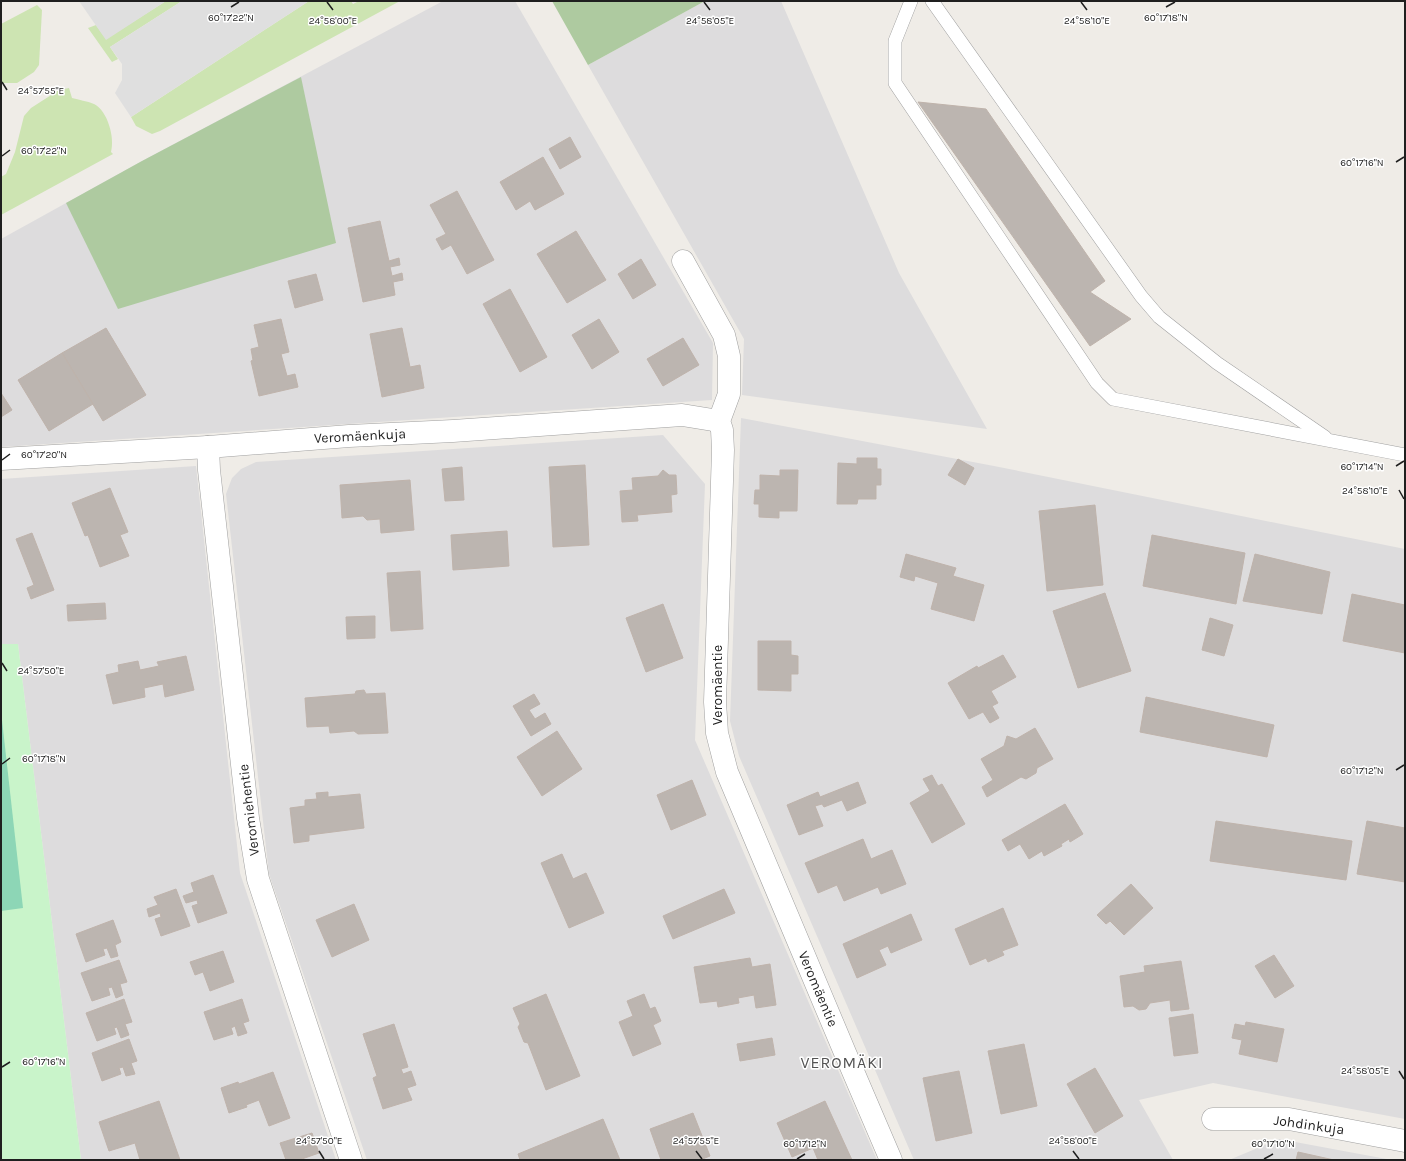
<svg xmlns="http://www.w3.org/2000/svg" width="1406" height="1161" viewBox="0 0 1406 1161" font-family="Karla,sans-serif">
	<rect width="100%" height="100%" fill="#efece7"/>
	<g fill="#dddcdd">
		<polygon points="443,1 515,1 713,343 712,400 1,447 1,239 142,161"/>
		<polygon points="705,1 781,1 899,273 987,429 742,395 744,339 588,65"/>
		<polygon points="741,418 994,466 1405,549 1405,1119 1213,1083 1139,1100 1173,1160 914,1160 739,756 730,721"/>
		<polygon points="663,435 705,484 695,740 877,1160 367,1160 269,874 226,494 232,478 241,469 256,462"/>
		<polygon points="196,466 240,873 336,1160 81,1160 18,644 1,644 1,479"/>
		<polygon points="1279,1139 1392,1160 1229,1160"/>
	</g>
	<g fill="#cde4b2">
		<polygon points="166,1 182,1 110,47 118,59 112,62 88,28 96,25 106,39"/>
		<polygon points="309,1 351,1 353,4 359,1 400,1 160,131 152,134 136,126 131,117"/>
		<polygon points="37,5 42,10 39,65 34,72 17,83 1,83 1,24"/>
		<path d="M69,88l3,10c7,2 15,3 22,6 14,7 21,34 17,48l2,2 -112,61v-38l5,-3 9,-22 9,-36 7,-8 28,-18z"/>
	</g>
	<g fill="#aecaa0">
		<polygon points="552,1 705,1 588,65"/>
		<polygon points="301,77 336,243 118,309 66,203 142,161"/>
	</g>
	<polygon fill="#c9f4ca" points="1,644 18,644 81,1160 1,1160"/>
	<polygon fill="#8dd6b6" points="1,711 23,908 1,911"/>
	<g fill="#dfdfdf">
		<polygon points="79,1 166,1 106,40"/>
		<polygon points="182,1 309,1 131,117 115,93 122,80 122,64 110,47"/>
	</g>
	<g fill="#bcb5b0" stroke="#bfb3ab">
		<polygon points="918,102 986,109 1105,281 1090,292 1131,319 1090,346"/>
		<polygon points="570,137 581,157 560,169 549,149"/>
		<polygon points="543,157 564,194 535,210 530,201 516,210 500,182"/>
		<polygon points="457,191 494,260 467,274 451,245 442,250 436,239 446,234 430,205"/>
		<polygon points="380,221 389,261 399,258 400,265 390,267 392,276 402,273 403,280 393,282 395,295 363,302 348,228"/>
		<polygon points="576,231 606,280 567,303 537,254"/>
		<polygon points="641,259 656,285 633,299 618,274"/>
		<polygon points="316,274 323,300 295,308 288,281"/>
		<polygon points="510,289 547,357 520,372 483,304"/>
		<polygon points="281,319 289,352 281,354 287,376 295,374 298,387 259,396 251,361 253,360 251,349 259,347 254,325"/>
		<polygon points="599,319 619,352 592,369 572,335"/>
		<polygon points="106,328 146,395 103,421 62,353"/>
		<polygon points="402,328 410,367 420,365 424,388 382,397 370,334"/>
		<polygon points="683,338 699,365 663,386 647,359"/>
		<polygon points="62,353 93,404 49,431 18,380"/>
		<polygon points="1,393 12,410 1,417"/>
		<polygon points="857,458 877,458 877,469 881,469 881,485 876,485 876,499 858,499 857,504 837,504 838,463 857,464"/>
		<polygon points="958,459 974,468 965,485 948,475"/>
		<polygon points="585,465 589,545 553,547 549,467"/>
		<polygon points="462,467 464,500 445,501 442,469"/>
		<polygon points="663,470 669,475 676,475 677,494 671,495 672,512 637,515 638,521 622,522 620,491 633,490 632,478 658,476"/>
		<polygon points="780,470 798,470 797,511 779,511 779,518 759,517 759,504 754,504 755,490 760,490 760,475 780,476"/>
		<polygon points="410,480 414,530 381,533 380,519 367,520 363,516 342,518 340,485"/>
		<polygon points="110,488 128,532 120,535 129,556 100,567 88,535 85,536 72,503"/>
		<polygon points="1095,505 1103,585 1047,591 1039,511"/>
		<polygon points="507,531 509,566 453,570 451,535"/>
		<polygon points="32,533 54,590 31,599 27,588 34,585 16,539"/>
		<polygon points="1152,535 1245,553 1236,604 1143,586"/>
		<polygon points="906,554 956,568 953,576 984,585 974,621 931,609 938,583 915,576 914,581 900,577"/>
		<polygon points="1255,554 1330,572 1322,614 1243,601"/>
		<polygon points="420,571 423,629 391,631 387,573"/>
		<polygon points="1105,593 1131,671 1078,688 1053,611"/>
		<polygon points="1352,594 1405,605 1405,653 1343,641"/>
		<polygon points="105,603 106,619 68,621 67,605"/>
		<polygon points="663,604 683,658 646,672 626,618"/>
		<polygon points="375,616 375,638 347,639 346,617"/>
		<polygon points="1210,618 1233,625 1224,656 1202,650"/>
		<polygon points="758,641 791,641 791,655 798,656 798,674 791,674 791,691 758,690"/>
		<polygon points="1003,655 1016,677 991,691 998,703 992,706 999,718 990,723 983,712 969,719 948,683 977,666 978,668"/>
		<polygon points="186,656 194,690 165,697 163,684 144,688 145,697 113,704 106,675 119,672 118,665 138,661 140,670 159,666 157,662"/>
		<polygon points="364,690 366,694 385,693 388,733 358,734 354,731 330,733 329,726 307,727 305,698 355,694 356,691"/>
		<polygon points="534,694 540,704 529,710 535,719 545,713 551,724 531,736 513,706"/>
		<polygon points="1146,697 1274,725 1267,757 1140,732"/>
		<polygon points="1035,728 1053,759 1037,768 1036,773 1026,779 1021,777 987,797 982,787 993,780 981,759 1004,746 1007,736 1016,739"/>
		<polygon points="557,731 582,769 542,796 517,757"/>
		<polygon points="932,775 938,786 942,784 965,824 932,843 910,803 930,791 923,779"/>
		<polygon points="692,780 706,815 671,830 657,795"/>
		<polygon points="858,782 866,803 847,811 842,800 824,807 822,804 815,806 823,826 799,835 787,805 818,792 820,797"/>
		<polygon points="328,792 328,797 360,794 364,828 309,835 309,841 294,843 290,808 305,806 305,800 317,799 316,793"/>
		<polygon points="1065,804 1083,834 1070,842 1069,839 1061,844 1062,846 1044,856 1042,851 1029,859 1020,844 1008,851 1002,840"/>
		<polygon points="1216,821 1352,841 1346,880 1210,861"/>
		<polygon points="1367,821 1405,828 1405,882 1357,874"/>
		<polygon points="863,839 871,859 892,850 906,884 881,894 878,887 844,901 837,885 818,893 805,863"/>
		<polygon points="562,854 573,879 586,873 604,913 569,928 541,863"/>
		<polygon points="213,875 227,913 198,923 192,906 198,904 197,900 186,903 183,896 194,892 191,883"/>
		<polygon points="1131,884 1153,908 1124,935 1110,921 1106,924 1097,915"/>
		<polygon points="176,889 190,926 161,936 155,919 161,917 160,913 149,917 147,909 158,905 154,897"/>
		<polygon points="724,889 735,913 673,939 663,916"/>
		<polygon points="354,904 369,940 332,957 316,920"/>
		<polygon points="1003,908 1018,945 1002,951 1004,955 988,962 986,958 970,965 955,929"/>
		<polygon points="911,914 922,940 891,953 888,946 879,950 886,965 857,978 843,944"/>
		<polygon points="113,920 121,942 115,945 118,956 111,958 107,948 103,949 105,955 86,962 76,934"/>
		<polygon points="223,951 234,982 210,991 203,972 195,975 190,962"/>
		<polygon points="1274,955 1294,986 1275,998 1255,966"/>
		<polygon points="750,958 752,967 770,964 776,1005 756,1008 754,995 738,998 739,1003 718,1007 717,1001 700,1003 694,967"/>
		<polygon points="119,960 127,982 120,984 123,995 116,998 112,987 108,988 110,995 92,1001 81,973"/>
		<polygon points="1181,961 1189,1009 1171,1011 1170,1000 1150,1003 1146,1009 1139,1010 1133,1006 1124,1007 1120,976 1145,972 1144,966"/>
		<polygon points="546,994 580,1076 546,1090 528,1043 524,1042 518,1027 520,1024 513,1008"/>
		<polygon points="644,994 650,1009 655,1007 661,1021 653,1025 661,1044 633,1056 619,1022 633,1016 627,1001"/>
		<polygon points="124,999 132,1022 125,1024 129,1035 121,1038 117,1027 114,1028 116,1034 97,1041 86,1013"/>
		<polygon points="242,999 249,1021 243,1023 247,1033 238,1036 235,1026 231,1028 233,1034 214,1040 204,1012"/>
		<polygon points="1193,1014 1198,1053 1174,1056 1169,1018"/>
		<polygon points="1246,1022 1284,1029 1277,1062 1239,1054 1242,1040 1232,1038 1235,1024 1245,1026"/>
		<polygon points="394,1024 408,1067 401,1069 403,1074 411,1071 416,1085 407,1088 412,1100 383,1109 373,1078 377,1076 363,1034"/>
		<polygon points="772,1038 775,1055 740,1061 737,1044"/>
		<polygon points="129,1039 137,1061 131,1063 135,1074 126,1076 123,1067 119,1068 121,1074 102,1081 92,1053"/>
		<polygon points="1024,1044 1037,1106 1001,1114 988,1051"/>
		<polygon points="1095,1068 1123,1116 1095,1133 1067,1084"/>
		<polygon points="959,1071 972,1133 936,1141 923,1078"/>
		<polygon points="273,1072 290,1118 269,1126 259,1100 246,1105 247,1107 229,1113 221,1088 238,1082 239,1084"/>
		<polygon points="159,1101 180,1160 140,1160 135,1143 109,1151 99,1122"/>
		<polygon points="825,1101 852,1160 818,1160 813,1148 792,1157 777,1123"/>
		<polygon points="693,1113 710,1156 700,1160 661,1160 650,1129"/>
		<polygon points="603,1119 620,1160 520,1160 518,1154"/>
		<polygon points="312,1133 319,1153 299,1160 286,1160 280,1143"/>
		<polygon points="1298,1152 1334,1160 1296,1160"/>
	</g>
	<g fill="none" stroke-linecap="round" stroke-linejoin="round">
		<defs>
			<g id="lane">
				<polyline points="911,1 895,41 895,83 1097,383 1113,399 1405,455"/>
				<polyline points="932,1 1141,296 1159,317 1217,363 1325,437"/>
			</g>
			<g id="street">
				<polyline points="683,261 724,335 729,356 729,394 719,421 722,430 723,450 715,702 717,733 727,772 846,1055 891,1160"/>
				<polyline points="208,447 209,470 248,818 258,879 351,1160"/>
				<polyline points="1,459 208,447 349,436 453,431 682,415 719,421"/>
				<polyline points="1213,1119 1289,1119 1405,1141"/>
			</g>
		</defs>
		<use href="#lane" stroke="#a0a0a0" stroke-width="14"/>
		<use href="#street" stroke="#a0a0a0" stroke-width="23"/>
		<use href="#lane" stroke="#fff" stroke-width="13"/>
		<use href="#street" stroke="#fff" stroke-width="22"/>
	</g>
	<path fill="none" stroke="#1f1f1f" stroke-width="1.5" d="M327,2l6,8M704,2l6,8M1081,2l6,8M231,7l8,-5M1166,7l9,-5M2,82l5,8M2,156l8,-6M1396,162l8,-5M2,460l8,-6M1396,466l8,-5M1399,490l5,9M2,663l5,8M2,764l8,-6M1396,770l8,-5M2,1067l8,-5M1399,1071l5,8M319,1151l5,8M696,1151l6,8M1073,1151l6,8M797,1159l8,-5M1264,1159l9,-5"/>
	<g text-anchor="middle" dominant-baseline="central" stroke-width="3" stroke-linejoin="round" paint-order="stroke">
		<g font-size="14" fill="#1f1f1f" stroke="#fff">
			<text transform="translate(360 436) rotate(-3)">Veromäenkuja</text>
			<text transform="translate(717 685) rotate(-90)">Veromäentie</text>
			<text transform="translate(249 810) rotate(-97)">Veromiehentie</text>
			<text transform="translate(818 989) rotate(67)">Veromäentie</text>
			<text transform="translate(1309 1125) rotate(8)">Johdinkuja</text>
		</g>
		<g font-size="16" letter-spacing="1" fill="#525252" stroke="#fff">
			<text x="842" y="1062">VEROMÄKI</text>
		</g>
	</g>
	<g font-size="10" text-anchor="middle" fill="#1f1f1f" stroke="#fff" stroke-width="3" stroke-linejoin="round" paint-order="stroke">
		<text x="231" y="21">60°17'22"N</text>
		<text x="1166" y="21">60°17'18"N</text>
		<text x="333" y="24">24°58'00"E</text>
		<text x="710" y="24">24°58'05"E</text>
		<text x="1087" y="24">24°58'10"E</text>
		<text x="41" y="94">24°57'55"E</text>
		<text x="44" y="154">60°17'22"N</text>
		<text x="1362" y="166">60°17'16"N</text>
		<text x="44" y="458">60°17'20"N</text>
		<text x="1362" y="470">60°17'14"N</text>
		<text x="1365" y="494">24°58'10"E</text>
		<text x="41" y="674">24°57'50"E</text>
		<text x="44" y="762">60°17'18"N</text>
		<text x="1362" y="774">60°17'12"N</text>
		<text x="44" y="1065">60°17'16"N</text>
		<text x="1365" y="1074">24°58'05"E</text>
		<text x="319" y="1144">24°57'50"E</text>
		<text x="696" y="1144">24°57'55"E</text>
		<text x="1073" y="1144">24°58'00"E</text>
		<text x="805" y="1147">60°17'12"N</text>
		<text x="1273" y="1147">60°17'10"N</text>
	</g>
	<rect width="1406" height="1161" fill="none" stroke="#1f1f1f" stroke-width="4"/>
</svg>
